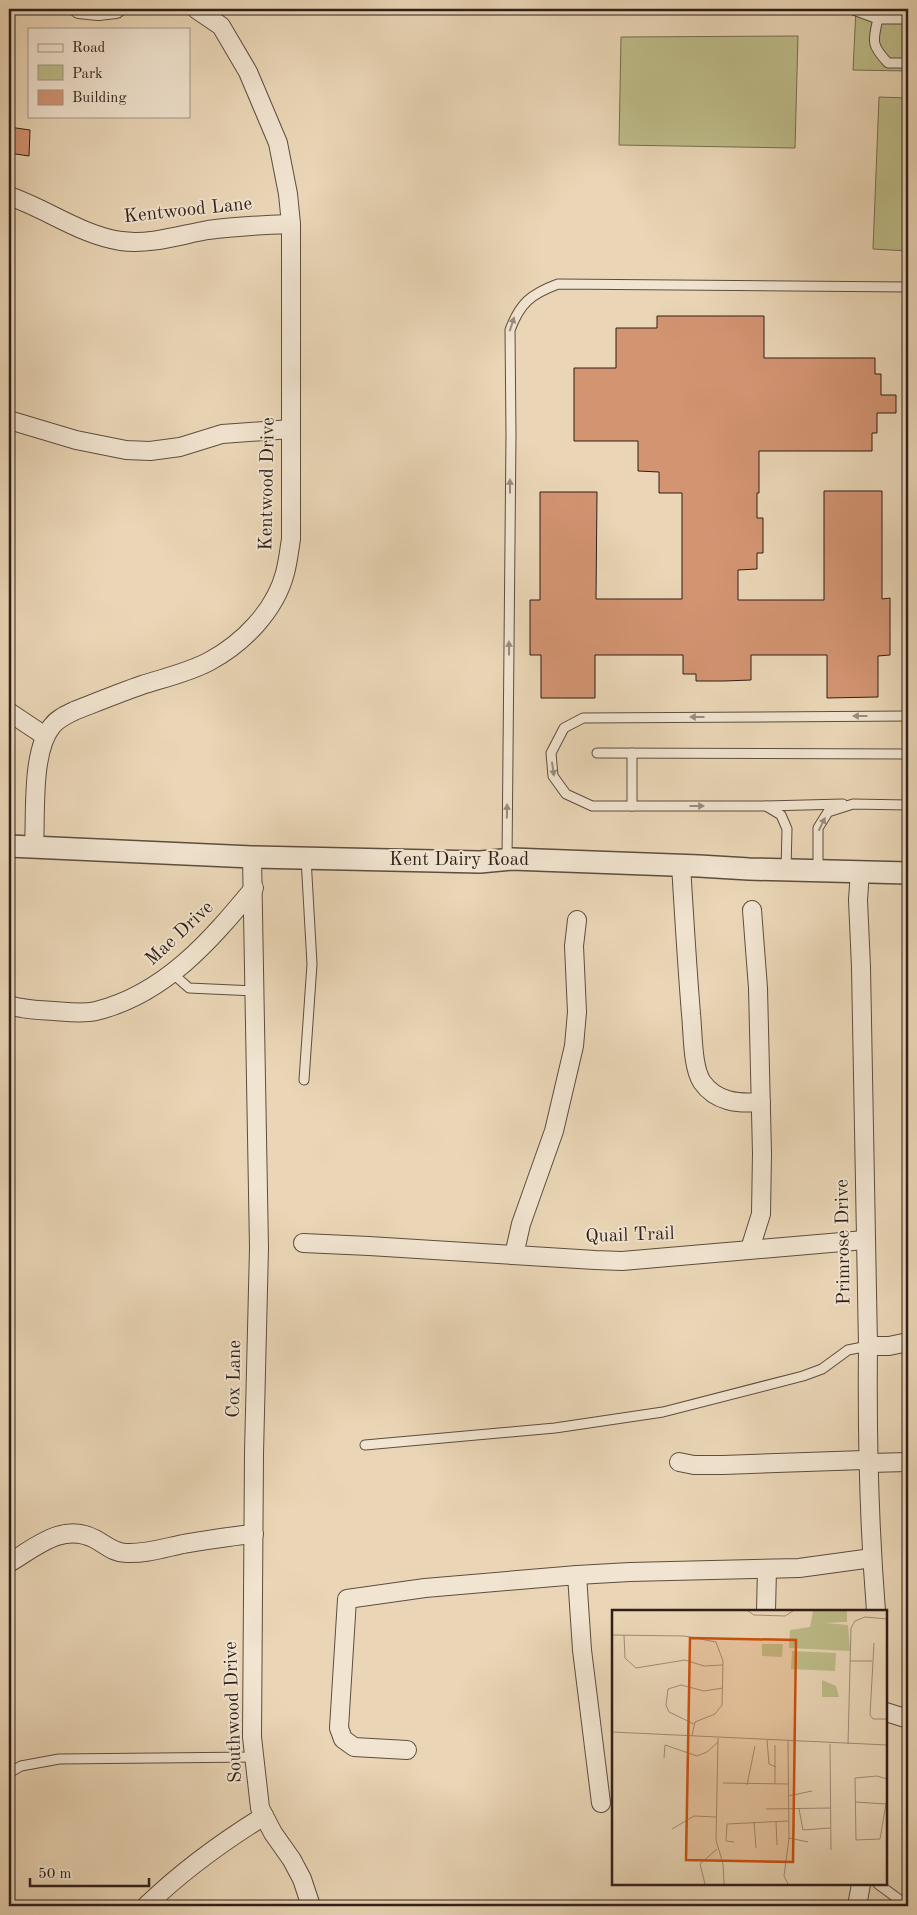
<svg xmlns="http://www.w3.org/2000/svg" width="917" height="1915" viewBox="0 0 917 1915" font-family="'Old Standard TT',serif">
	<rect width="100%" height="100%" fill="#ead6b6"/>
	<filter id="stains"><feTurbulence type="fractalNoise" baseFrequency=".004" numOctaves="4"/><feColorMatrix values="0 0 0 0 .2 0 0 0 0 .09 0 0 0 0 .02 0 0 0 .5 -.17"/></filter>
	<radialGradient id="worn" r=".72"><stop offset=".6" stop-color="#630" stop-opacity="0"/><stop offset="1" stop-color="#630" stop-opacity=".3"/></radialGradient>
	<g fill="#bdbc89" stroke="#766e51">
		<polygon points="856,9 908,9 908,71 853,70"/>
		<polygon points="798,36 795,148 619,145 621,37"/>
		<polygon points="879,97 908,98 908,251 873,249"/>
	</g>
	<g fill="#d39472" stroke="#2f1f19">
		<polygon points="9,127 30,130 29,156 9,153"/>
		<polygon points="657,316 764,316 764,358 875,358 875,374 881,374 881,395 896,395 896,413 877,413 877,433 872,433 872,451 759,451 759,493 757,493 757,518 763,518 763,553 757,553 757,569 738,570 738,600 824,600 824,491 882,491 882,599 890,598 890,655 878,656 878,697 827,698 827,655 751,655 751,680 724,681 696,681 696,674 683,674 683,655 595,655 595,698 541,698 541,655 530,655 530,600 540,600 540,492 597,492 596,599 682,599 682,493 659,493 659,472 638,471 638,441 574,441 574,368 616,368 616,328 657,328"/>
	</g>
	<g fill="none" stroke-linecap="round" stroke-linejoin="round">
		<defs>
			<g id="service">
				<polyline points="851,9 878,19 908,19"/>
				<path d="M878,19c-6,23 -6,27 10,44h20"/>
				<polyline points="597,753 908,754"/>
				<polyline points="632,753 632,806"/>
				<polyline points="766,806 843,804"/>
				<path d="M507,859l4,-424 -1,-105c10,-27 21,-36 48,-46l350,3"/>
				<polyline points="786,870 787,829 781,815 766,806 592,806 566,794 553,776 551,753 564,728 583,718 908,716"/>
				<polyline points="818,871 818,828 828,812 853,804 908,805"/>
				<polyline points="172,973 189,988 255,991"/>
				<polyline points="304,1080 312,964 306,858"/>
				<polyline points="365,1445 555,1428 663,1412 803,1376 822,1369 848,1350 868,1346"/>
				<polyline points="9,1773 21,1766 59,1759 254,1757"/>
				<polyline points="878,1884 908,1906"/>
			</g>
			<g id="minor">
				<polyline points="79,9 98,11 116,9"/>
				<path d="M9,196c38,13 72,39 112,45 29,4 59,-6 87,-11 28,-4 56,-5 83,-6"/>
				<polyline points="9,420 76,440 126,450 150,451 180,447 222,434 291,429"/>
				<polyline points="9,712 45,736"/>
				<path d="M34,847c2,-33 -3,-96 18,-121 5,-7 14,-11 22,-15 23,-9 45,-18 68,-26 22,-7 48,-13 68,-24 33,-18 65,-50 75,-88 3,-11 4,-22 6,-34v-315l-3,-30 -10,-51 -30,-71 -27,-46 -25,-17"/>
				<polyline points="252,857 259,1248 254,1453 252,1737 260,1808 273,1833 292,1860 302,1879 311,1906"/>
				<path d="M681,865c3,50 6,100 10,149 2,18 1,53 11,68 14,20 36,22 59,20"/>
				<path d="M860,871l-2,29 3,67 7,379c-1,88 1,177 8,265"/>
				<path d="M9,1005c14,5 30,5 45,6 14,1 29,3 42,0 69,-17 115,-71 158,-123"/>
				<polyline points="303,1243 369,1246 595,1260 622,1261 865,1240"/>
				<polyline points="750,1249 761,1214 762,1153 758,988 752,910"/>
				<polyline points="514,1255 521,1224 554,1131 574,1046 577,1012 574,946 577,920"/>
				<polyline points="868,1346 889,1346 908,1342"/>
				<polyline points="679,1462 694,1465 723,1465 864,1460 869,1463 908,1462"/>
				<path d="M9,1563c27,-16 54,-41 86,-24 11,6 19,14 31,14 19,1 38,-5 57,-9 24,-4 47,-8 71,-10"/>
				<polyline points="577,1575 582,1650 601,1803"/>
				<polyline points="766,1611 767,1569"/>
				<polyline points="886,1712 908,1719"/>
				<polyline points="407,1750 354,1747 343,1739 339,1728 347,1599 425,1588 577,1575 630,1572 799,1568 872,1558"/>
				<path d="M146,1906c36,-35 76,-64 118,-90"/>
				<polyline points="857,1906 861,1884"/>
			</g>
			<polyline id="tertiary" points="9,846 252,857 480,862 512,859 699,866 749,869 908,873"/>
		</defs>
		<use href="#service" stroke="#5e4d40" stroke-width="11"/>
		<use href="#minor" stroke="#5e4d40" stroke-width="20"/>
		<use href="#tertiary" stroke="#5e4d40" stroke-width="24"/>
		<use href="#service" stroke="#f1e4d0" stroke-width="9"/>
		<use href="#minor" stroke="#f1e4d0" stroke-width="18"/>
		<use href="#tertiary" stroke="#f1e4d0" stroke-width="21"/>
	</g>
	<defs><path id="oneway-solid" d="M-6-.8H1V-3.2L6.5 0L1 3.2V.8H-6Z" transform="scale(1.25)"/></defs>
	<g fill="#9a8b7e">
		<use href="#oneway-solid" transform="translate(512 324) rotate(-72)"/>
		<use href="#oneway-solid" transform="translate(510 486) rotate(-90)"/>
		<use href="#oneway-solid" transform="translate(509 648) rotate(-90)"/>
		<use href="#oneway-solid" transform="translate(860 716) rotate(180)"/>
		<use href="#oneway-solid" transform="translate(697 717) rotate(180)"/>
		<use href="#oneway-solid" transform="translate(553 769) rotate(82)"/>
		<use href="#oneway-solid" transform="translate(697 806)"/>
		<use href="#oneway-solid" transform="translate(507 811) rotate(-89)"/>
		<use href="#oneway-solid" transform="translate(822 824) rotate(-64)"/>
	</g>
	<g text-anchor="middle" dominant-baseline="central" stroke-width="4" stroke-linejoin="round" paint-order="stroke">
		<g font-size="19" fill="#2f1f19" stroke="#f1e4d0">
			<text transform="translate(188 211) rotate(-6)">Kentwood Lane</text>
			<text transform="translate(268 484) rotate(-89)">Kentwood Drive</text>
			<text x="459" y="860">Kent Dairy Road</text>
			<text transform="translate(180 934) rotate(-43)">Mae Drive</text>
			<text transform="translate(630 1236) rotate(-2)">Quail Trail</text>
			<text transform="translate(844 1242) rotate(-91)">Primrose Drive</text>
			<text transform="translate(235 1379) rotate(-89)">Cox Lane</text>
			<text transform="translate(234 1712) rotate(-92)">Southwood Drive</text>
		</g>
	</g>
	<g transform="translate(612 1610)">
		<rect width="275" height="275" fill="#ead6b6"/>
		<path d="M201,1h34v11l-22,1 23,2 2,26 -61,-3 1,-18 20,-3zM150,34h21l-1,13 -20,-1zM180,41l44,2 -1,18 -44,-2zM210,70l14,6 3,11h-17z" fill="#bdbc89"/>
		<path fill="none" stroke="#9f8d77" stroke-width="1" d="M136,1l6,4 31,1 8,-5M0,25l72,1 32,6 7,19 -1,44 -7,9 -20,8 -3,14M12,25l1,23 11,10 49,-8 19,6 19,-1M262,33l-4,72 3,4h14M238,51h22M82,114l-25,-12 -3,-7 2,-16 13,-4 23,6 19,-3M0,122l275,13M106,128l-2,102 7,24 1,20M155,130l2,24 7,3M218,134l1,106M236,134l3,-116 4,-7 10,-4 22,2M52,148l1,-13 32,11 10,-4 11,-10M111,173l65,1M163,174v-39M135,175l8,-39M176,186l24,-5M243,192l31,2M274,194l-6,35 -24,1 -1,-62 22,-2 10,3M154,199l65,-1M187,199l4,21 27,-2M142,212l2,26M164,212l1,23M60,219l22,-13 22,1M177,228l19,4M122,232l-8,-1 1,-17 61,-3M93,274l-5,-20 17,-15M176,274l-4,-8 5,-38 -1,-97"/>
		<path fill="#cc500e" fill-opacity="0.15" stroke="#cc500e" stroke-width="2.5" d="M78,28l106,2 -3,222 -107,-2z"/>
		<rect width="275" height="275" fill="none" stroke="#2f1f19" stroke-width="2.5"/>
	</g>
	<rect width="917" height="1915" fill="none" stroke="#ead6b6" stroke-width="30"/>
	<rect x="10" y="10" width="897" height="1895" fill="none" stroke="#2f1f19" stroke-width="2.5"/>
	<rect x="15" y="15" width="887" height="1885" fill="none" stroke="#2f1f19"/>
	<rect x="28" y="28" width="162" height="90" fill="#f1e4d0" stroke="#a39587"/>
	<rect x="38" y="44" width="25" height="8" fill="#f1e4d0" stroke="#a39587"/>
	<text x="72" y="52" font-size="15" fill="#2f1f19">Road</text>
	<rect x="38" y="65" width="25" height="15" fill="#bdbc89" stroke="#a39587"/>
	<text x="72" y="78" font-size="15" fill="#2f1f19">Park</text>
	<rect x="38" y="90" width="25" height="15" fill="#d39472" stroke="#a39587"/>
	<text x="72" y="102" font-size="15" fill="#2f1f19">Building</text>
	<path d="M30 1878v8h119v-8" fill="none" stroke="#2f1f19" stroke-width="2.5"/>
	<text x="38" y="1878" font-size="15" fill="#2f1f19" stroke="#f1e4d0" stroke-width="4" paint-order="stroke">50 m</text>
	<rect width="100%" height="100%" filter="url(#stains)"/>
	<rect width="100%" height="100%" fill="url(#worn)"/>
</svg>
